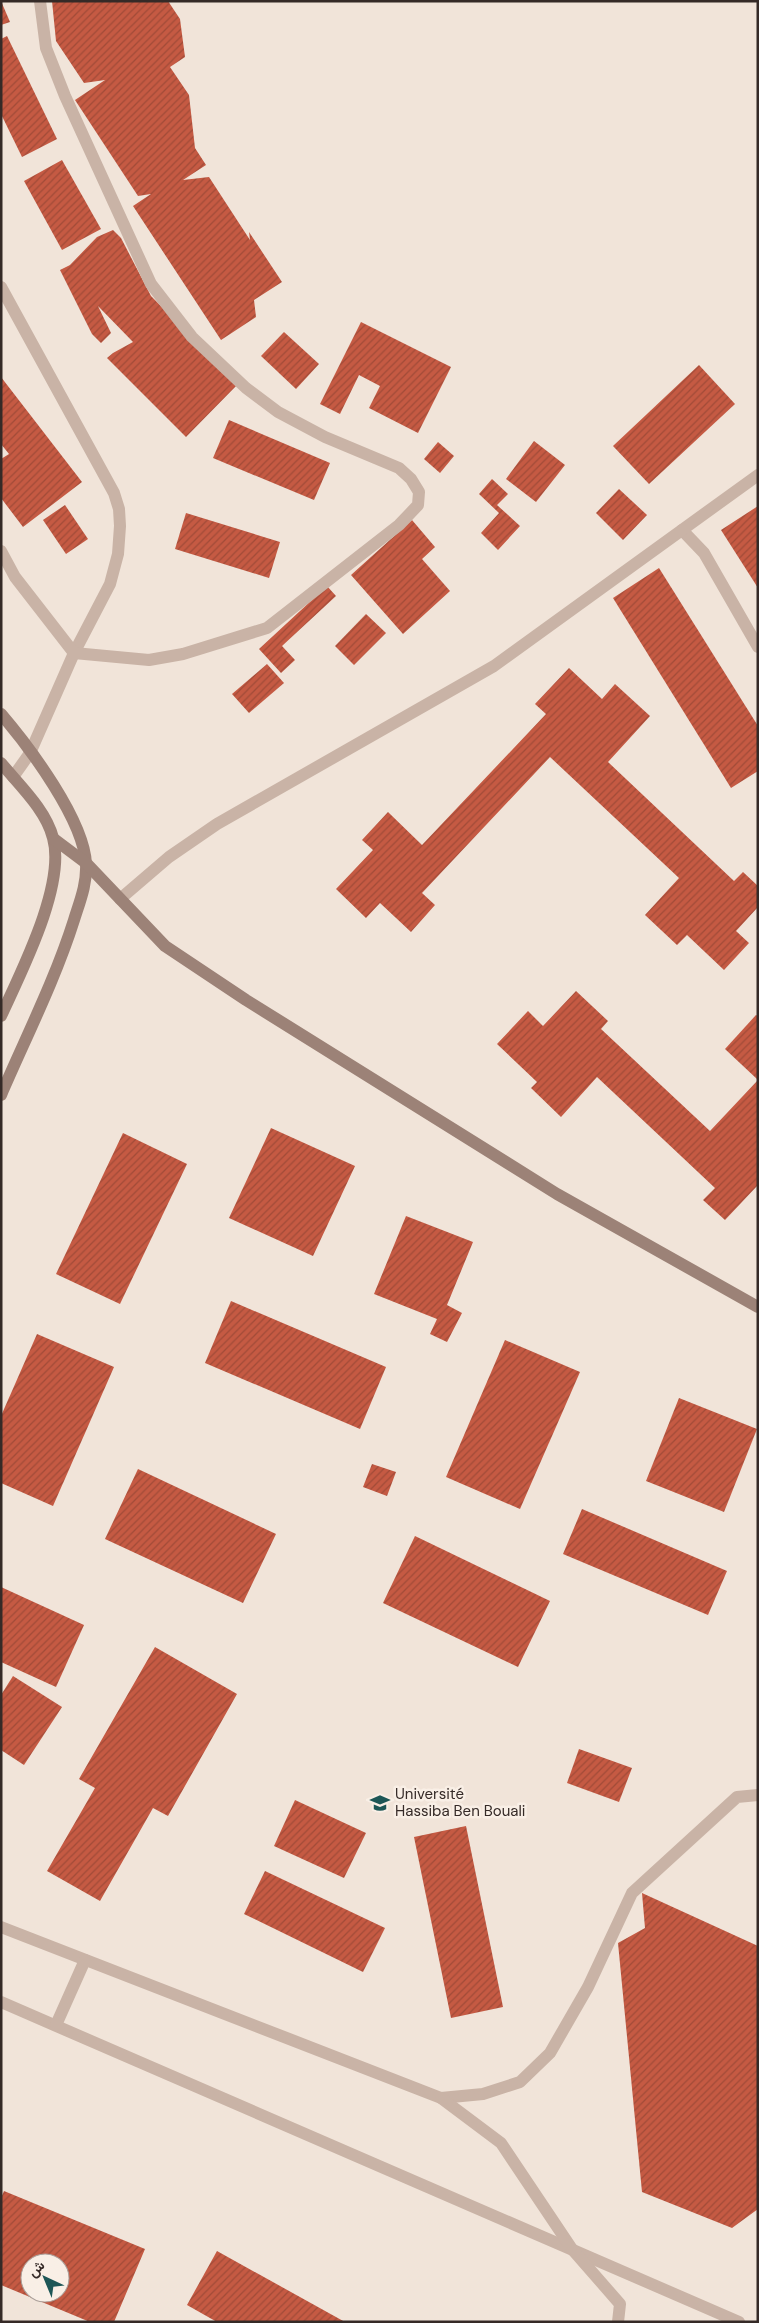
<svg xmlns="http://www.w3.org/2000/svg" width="759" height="2323" viewBox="0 0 759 2323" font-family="'DM Sans',Vazirmatn,sans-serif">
	<defs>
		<pattern id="building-hatch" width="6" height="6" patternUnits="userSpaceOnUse" patternTransform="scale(1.25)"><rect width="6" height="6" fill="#c55a43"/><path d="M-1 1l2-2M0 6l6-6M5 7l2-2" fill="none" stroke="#a14b38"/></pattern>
	</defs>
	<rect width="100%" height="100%" fill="#f1e4d9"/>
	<g fill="url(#building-hatch)" fill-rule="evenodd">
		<polygon points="1,1 10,22 1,25"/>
		<polygon points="52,1 168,1 180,19 185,57 170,67 189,95 195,148 206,165 183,180 209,177 250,240 249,232 282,282 254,300 256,317 221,340 133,206 151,194 138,196 75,100 105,80 84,83 56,41"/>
		<polygon points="7,36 57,139 22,157 1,114 1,39"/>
		<polygon points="62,160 101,229 62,250 24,181"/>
		<polygon points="113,230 121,238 151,296 238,384 186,437 107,358 113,353 133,342 98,306 111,333 101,343 92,334 60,270 70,265 97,237"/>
		<polygon points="361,322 451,367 418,433 369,408 380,386 359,375 340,414 320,404"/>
		<polygon points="284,332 319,364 296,389 261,356"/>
		<polygon points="699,365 735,404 649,484 613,446"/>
		<polygon points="1,377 82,482 23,527 1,498 1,459 9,454 1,444"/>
		<polygon points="229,420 330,463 314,500 213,458"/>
		<polygon points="534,441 565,465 536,502 506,479"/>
		<polygon points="438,442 454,456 440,473 424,459"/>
		<polygon points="492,479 508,494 497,505 520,526 498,550 481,533 499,513 479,494"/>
		<polygon points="619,489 647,515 623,540 596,513"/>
		<polygon points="65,505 88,539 66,554 43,520"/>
		<polygon points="758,506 758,588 721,530"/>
		<polygon points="186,513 280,542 269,578 175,549"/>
		<polygon points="412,520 435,547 422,559 450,591 403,634 351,575"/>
		<polygon points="659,568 758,726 758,771 731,788 613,598"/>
		<polygon points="327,586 336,596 282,646 295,660 281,673 259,649"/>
		<polygon points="366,614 386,633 354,665 335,646"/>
		<polygon points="267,664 284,683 249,713 232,694"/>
		<polygon points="569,668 602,699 615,684 650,716 608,762 734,881 743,872 758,886 758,907 736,931 749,943 724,970 687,935 677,945 645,915 679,878 550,757 422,893 435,905 411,932 380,903 366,918 336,889 373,850 362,840 388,812 422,845 546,714 535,704"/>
		<polygon points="576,991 608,1021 601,1029 710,1131 758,1080 758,1185 725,1220 703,1200 715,1188 597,1077 561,1117 531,1088 537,1082 497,1044 528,1011 543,1026"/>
		<polygon points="756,1015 758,1016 758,1080 725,1049"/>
		<polygon points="271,1128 355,1166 313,1256 229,1218"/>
		<polygon points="123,1133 187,1164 120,1304 56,1274"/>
		<polygon points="406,1216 473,1242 447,1305 462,1313 447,1342 430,1334 437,1319 374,1294"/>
		<polygon points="231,1301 386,1367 360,1429 205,1363"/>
		<polygon points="37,1334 114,1367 53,1506 1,1483 1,1416"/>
		<polygon points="505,1340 580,1372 520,1509 446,1477"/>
		<polygon points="679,1398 757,1429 724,1512 646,1481"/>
		<polygon points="372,1464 396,1472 387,1496 363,1487"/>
		<polygon points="138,1469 276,1534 243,1603 105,1539"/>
		<polygon points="582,1509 727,1571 708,1615 563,1554"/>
		<polygon points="415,1536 550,1601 518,1667 383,1603"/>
		<polygon points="1,1587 84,1625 56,1687 1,1662"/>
		<polygon points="155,1647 237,1694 168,1816 153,1808 100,1901 47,1871 95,1788 79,1779"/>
		<polygon points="13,1676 62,1707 24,1765 1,1750 1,1695"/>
		<polygon points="579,1749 632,1768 619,1802 567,1783"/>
		<polygon points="295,1800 366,1833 344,1878 274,1846"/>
		<polygon points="466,1826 503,2007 451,2018 414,1837"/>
		<polygon points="265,1871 385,1928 363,1972 244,1914"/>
		<polygon points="642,1893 758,1946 758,2209 732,2228 642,2192 618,1943 645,1928"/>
		<path d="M4,2191l141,58 -31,73h-24l-89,-37v-87zM30,2263h30v30h-30z"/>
		<polygon points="217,2251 345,2322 217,2322 187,2305"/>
	</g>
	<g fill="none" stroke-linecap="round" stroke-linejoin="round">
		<g stroke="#c9b3a6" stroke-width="12">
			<polyline points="682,530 704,553 758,647"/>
			<polyline points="120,899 169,857 217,824 494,666 758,475"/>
			<polyline points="1,1927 441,2098 483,2094 520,2082 550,2053 588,1987 632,1893 737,1797 758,1795"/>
			<polyline points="1,2002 739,2322"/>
			<polyline points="56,2025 85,1960"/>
			<polyline points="441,2098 501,2143 572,2249 620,2304 618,2322"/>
		</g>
		<g stroke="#c9b3a6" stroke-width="12">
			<polyline points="1,287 114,493 119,509 120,526 118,554 110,584 74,653 30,753 13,777"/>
			<polyline points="1,551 15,577 74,653 149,660 183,654 267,628 399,525 418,505 419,492 411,479 399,468 325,437 278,412 246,388 192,337 151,284 65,96 46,48 40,1"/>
		</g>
		<g stroke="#9c8277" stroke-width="12">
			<path d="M1,714c29,34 83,106 85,150 1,20 -6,37 -12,56 -19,60 -48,117 -73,175"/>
			<path d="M1,763c19,23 45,47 52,75 13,47 -32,134 -52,178"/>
			<polyline points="54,839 86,863 165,946 246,1000 557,1194 758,1307"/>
		</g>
	</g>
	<defs>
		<symbol id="university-bare" viewBox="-9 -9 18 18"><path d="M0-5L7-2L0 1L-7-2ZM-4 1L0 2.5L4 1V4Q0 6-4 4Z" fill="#1d5656" stroke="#f9efe6" stroke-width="2.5" paint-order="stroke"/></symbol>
	</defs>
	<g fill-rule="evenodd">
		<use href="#university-bare" x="366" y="1789" width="28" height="28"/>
	</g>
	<g text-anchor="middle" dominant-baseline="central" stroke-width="5" stroke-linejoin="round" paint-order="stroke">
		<g font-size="15" fill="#352a27" stroke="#f9efe6" text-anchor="start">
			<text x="395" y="1794">Université<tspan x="395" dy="17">Hassiba Ben Bouali</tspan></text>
		</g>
	</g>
	<rect width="759" height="2323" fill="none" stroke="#352a27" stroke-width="5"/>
	<g transform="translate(45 2278) rotate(316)"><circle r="24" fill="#f9efe6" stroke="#aba09a"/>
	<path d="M0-4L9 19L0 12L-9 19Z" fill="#1d5656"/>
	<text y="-8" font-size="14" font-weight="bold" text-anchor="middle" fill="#352a27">ش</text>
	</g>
</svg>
